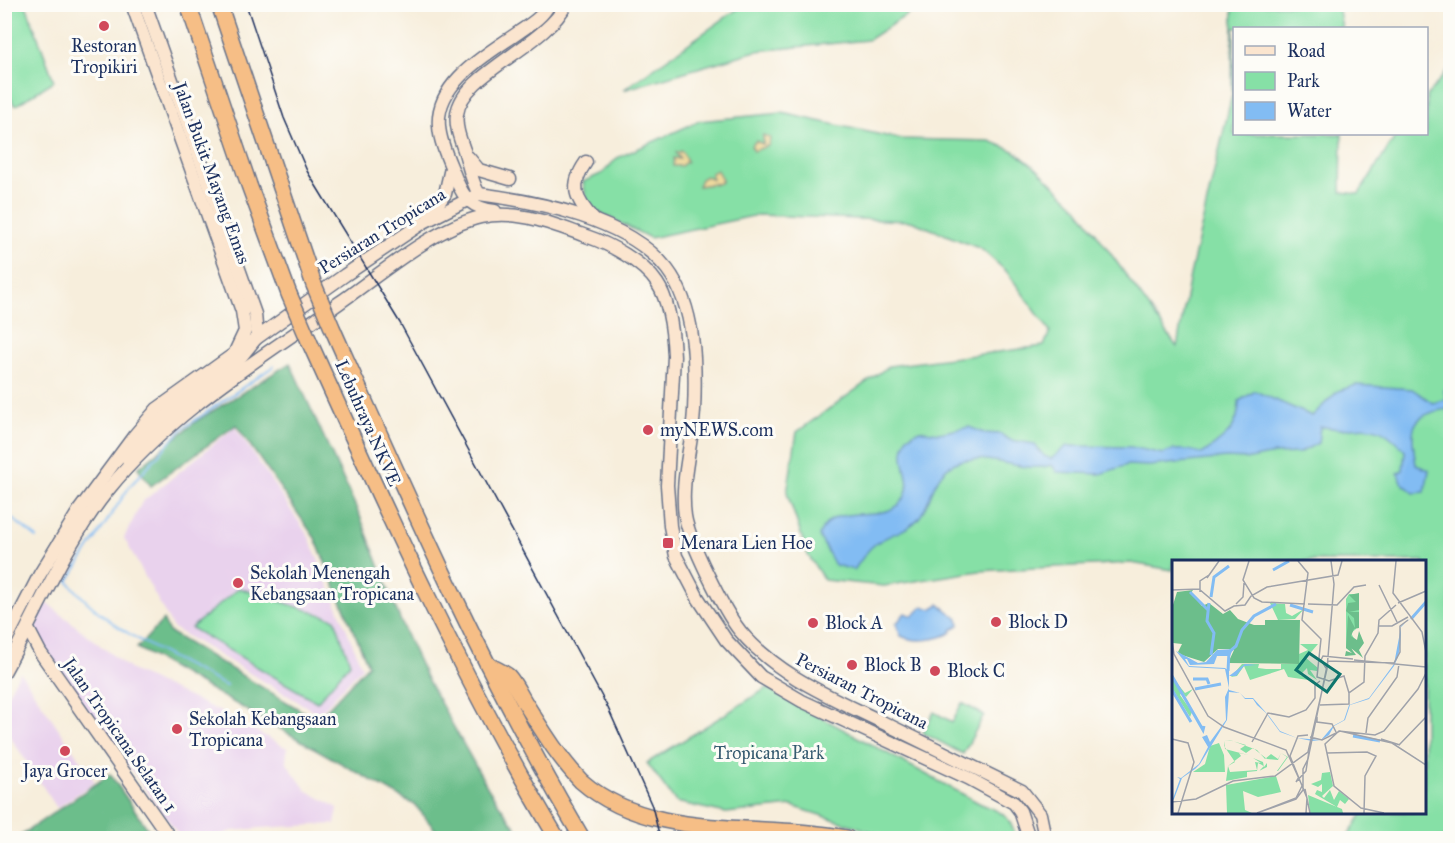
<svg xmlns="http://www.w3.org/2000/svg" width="1455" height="843" viewBox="0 0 1455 843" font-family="'IM FELL Great Primer',serif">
	<rect width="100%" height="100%" fill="#fdfcf7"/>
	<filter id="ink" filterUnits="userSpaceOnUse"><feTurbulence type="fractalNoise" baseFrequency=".0167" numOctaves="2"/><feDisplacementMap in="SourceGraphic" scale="12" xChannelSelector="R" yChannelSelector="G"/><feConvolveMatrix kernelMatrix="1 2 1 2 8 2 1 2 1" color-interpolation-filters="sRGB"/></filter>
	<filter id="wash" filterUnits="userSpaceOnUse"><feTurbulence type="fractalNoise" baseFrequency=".008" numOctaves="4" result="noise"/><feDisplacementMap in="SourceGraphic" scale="24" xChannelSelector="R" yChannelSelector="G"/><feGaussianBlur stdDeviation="1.35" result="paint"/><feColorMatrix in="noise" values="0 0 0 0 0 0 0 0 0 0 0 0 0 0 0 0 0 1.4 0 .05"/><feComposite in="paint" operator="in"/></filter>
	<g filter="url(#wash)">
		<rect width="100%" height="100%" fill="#f7eedc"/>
		<g fill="#e9d2ed">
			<polygon points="235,427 309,537 362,667 319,714 173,628 124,538 142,502"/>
			<polygon points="47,603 131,670 217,710 287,748 286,762 306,790 338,808 335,824 260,828 232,831 212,838 181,838 42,647 35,627"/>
			<polygon points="20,672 95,782 57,808 5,729 5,699"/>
		</g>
		<g fill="#86e0a6" stroke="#508882" stroke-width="1.5">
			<polygon points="4,5 26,5 54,81 15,106 5,90"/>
			<polygon points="743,5 743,4 922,5 868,40 756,51 623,90"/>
			<polygon points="1233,5 1338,5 1342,28 1234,28 1234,134 1342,134 1341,192 1359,194 1397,134 1426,134 1427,96 1450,67 1450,838 1347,838 1363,812 1424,812 1424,561 1173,561 1173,570 1131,563 979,571 884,586 824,580 808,555 787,493 797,432 889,366 1044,346 1050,331 1007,272 981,249 911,221 758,215 650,238 588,207 583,182 603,173 617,158 699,121 782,113 900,139 990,141 1014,151 1036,168 1079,209 1177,347 1190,275 1232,95"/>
			<polygon points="239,588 335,619 350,663 317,702 191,628"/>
			<path d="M767,688l212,115c24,10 30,10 37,35h-124l-100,-32 -66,7 -50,-11 -29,-39z"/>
			<polygon points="962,703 984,715 963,754 923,733 934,712 952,722"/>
		</g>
		<g fill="#6cbe8b" stroke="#447674" stroke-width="1.5">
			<polygon points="290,363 360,516 405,632 426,677 489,790 523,838 442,838 415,805 137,648 163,620 169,632 317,720 368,665 315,538 236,425 151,486 138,468 198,420"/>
			<polygon points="110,774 154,838 17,838"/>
		</g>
		<g fill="#eeda9e" stroke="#84847e" stroke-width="1.5">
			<polygon points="763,135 770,138 769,145 754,151 751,146 756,141 763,144"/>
			<polygon points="682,151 687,161 681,166 673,166 674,158 680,159 676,153"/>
			<polygon points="717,170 722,180 720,183 698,186 701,179 706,176 712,179 711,173"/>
		</g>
		<g fill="#82bcf3" stroke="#4e76a8" stroke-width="1.5">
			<path d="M1450,384v32l-3,-7c-40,6 -36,21 -31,56l13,5 -4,22 -11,1 -13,-11 -3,-9 5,-3 2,-19c-23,-25 -30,-26 -62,-22 -7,0 -16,-2 -23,-2l-2,16 -19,10 -25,1 -24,5 -24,-1 -77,8 -22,-1 -27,9 -43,-2 -5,-7c-30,9 -62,-12 -92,-4 -26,8 -27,36 -39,54 -11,17 -33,18 -47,30 -8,6 -14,17 -20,25l-19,-5 -16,-29c14,-40 70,-6 86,-40 7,-14 -2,-27 -2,-41 -1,-6 3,-13 4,-18l12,-7 20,3 30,-6 15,6 16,1 10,6 24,4 10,12 7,3 16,-13 64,1 32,7c9,-6 29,-5 39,0 22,-16 37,-24 37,-53l16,-10 57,25 26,-25 18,-6 56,4 21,14 13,-4 -2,-9z"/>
			<path d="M939,604l19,15 1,6 -8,5 1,2c-14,8 -36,11 -51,4l-5,-12 9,-11 8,3 10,-10 8,3z"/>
		</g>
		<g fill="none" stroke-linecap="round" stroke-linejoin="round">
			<g stroke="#82bcf3" stroke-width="2">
				<polyline points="4,520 9,516 37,538"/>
				<polyline points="70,562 77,567"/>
				<path d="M226,686c-55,-30 -119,-55 -158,-105l62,-95 52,-57 92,-63"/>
			</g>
		</g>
	</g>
	<g filter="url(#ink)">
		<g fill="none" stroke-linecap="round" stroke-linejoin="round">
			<defs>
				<g id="secondary">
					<polyline points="132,4 242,311 245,331 236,350"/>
					<polyline points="468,157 479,170 510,179"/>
					<path d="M586,162c-17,24 -11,37 8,58"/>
					<path d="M479,194c-8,-13 -10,-29 -15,-44 -4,-11 -9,-24 -7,-36 5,-41 89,-68 109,-110"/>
					<path d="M495,211c-22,-3 -31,-11 -39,-32 -6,-16 -16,-35 -17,-53 -4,-44 49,-72 80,-94 10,-7 24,-15 30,-28"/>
					<polyline points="429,216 445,194 451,168"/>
					<polyline points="128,460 153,427 240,358 257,337 255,314 145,4"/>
					<polyline points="28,629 40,652 170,838"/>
					<path d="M4,644l36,-70 40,-65 54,-73 23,-27 188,-134 79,-53 55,-28c60,8 149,25 188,75 29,38 29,97 27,142 -2,36 -14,69 -9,105 4,25 39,95 55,115 38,45 91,66 142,91 46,23 93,46 140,69l18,23 5,24"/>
					<path d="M4,672c34,-61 60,-127 104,-182 63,-78 150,-130 231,-187 39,-27 96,-76 142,-86 37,-8 71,7 105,19 24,8 57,26 71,47 13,19 16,51 17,73l-7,129 3,41 6,30 22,42 28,42 35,37 41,24 166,77 46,25 6,8 9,27"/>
				</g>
				<g id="highway">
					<polyline points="188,4 249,185 289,294"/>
					<polyline points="219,4 314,285"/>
					<path d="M333,330c77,173 153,346 249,508"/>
					<path d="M309,341c76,168 153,338 248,497"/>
					<path d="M488,665c6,3 15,7 20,11 7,8 12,19 17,27 17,27 34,55 56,78 71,62 178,40 266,57"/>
				</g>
			</defs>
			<use href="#secondary" stroke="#68728a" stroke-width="15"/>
			<use href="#highway" stroke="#68728a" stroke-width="18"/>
			<use href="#secondary" stroke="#fbe5cf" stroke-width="12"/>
			<use href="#highway" stroke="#f6be86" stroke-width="15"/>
			<polyline stroke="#1b2f5e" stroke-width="1.5" points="246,4 284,118 307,171 400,323 608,708 652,806 660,838"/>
			<defs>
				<g id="highway-bridge">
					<polyline points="314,285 333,330"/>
					<polyline points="289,294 309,341"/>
				</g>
			</defs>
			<use href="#highway-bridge" stroke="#68728a" stroke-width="18" stroke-linecap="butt"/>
			<use href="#highway-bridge" stroke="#f6be86" stroke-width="15"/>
		</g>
	</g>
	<g fill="#d1495b" stroke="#fdfcf7" stroke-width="2">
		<circle cx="104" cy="26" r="6"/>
		<circle cx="648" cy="430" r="6"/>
		<rect x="662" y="537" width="12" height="12" rx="3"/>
		<circle cx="238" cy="583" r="6"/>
		<circle cx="996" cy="622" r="6"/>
		<circle cx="813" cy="623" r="6"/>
		<circle cx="852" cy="665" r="6"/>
		<circle cx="935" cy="671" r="6"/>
		<circle cx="177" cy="729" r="6"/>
		<circle cx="65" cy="751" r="6"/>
	</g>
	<g text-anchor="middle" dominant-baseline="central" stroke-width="6" stroke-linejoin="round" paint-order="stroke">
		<g font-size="18" fill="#1b2f5e" stroke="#fdfcf7" text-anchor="start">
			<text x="104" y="46" text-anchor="middle">Restoran<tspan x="104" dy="21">Tropikiri</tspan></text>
			<text x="660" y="430">myNEWS.com</text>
			<text x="680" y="543">Menara Lien Hoe</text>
			<text x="250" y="573">Sekolah Menengah<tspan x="250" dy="21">Kebangsaan Tropicana</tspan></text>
			<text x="1008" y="622">Block D</text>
			<text x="825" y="623">Block A</text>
			<text x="864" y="665">Block B</text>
			<text x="947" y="671">Block C</text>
			<text x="189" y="719">Sekolah Kebangsaan<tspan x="189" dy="21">Tropicana</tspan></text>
			<text x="65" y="771" text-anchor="middle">Jaya Grocer</text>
		</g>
		<g font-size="18" fill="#1b2f5e" stroke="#fdfcf7">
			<text transform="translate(212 173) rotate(70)">Jalan Bukit Mayang Emas</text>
			<text transform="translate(382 231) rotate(-32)">Persiaran Tropicana</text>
			<text transform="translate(368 423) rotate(66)">Lebuhraya NKVE</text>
			<text transform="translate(862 691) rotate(27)">Persiaran Tropicana</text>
			<text transform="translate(120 735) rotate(55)">Jalan Tropicana Selatan 1</text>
		</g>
		<g font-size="18" fill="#365b70" stroke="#fdfcf7">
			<text x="769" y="753">Tropicana Park</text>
		</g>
	</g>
	<g transform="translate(1172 560)">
		<rect width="254" height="254" fill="#f7eedc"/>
		<path d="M177,34h10v25h-4l1,10 -5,4 5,9 -3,2 -5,-7 5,12 -4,1 -3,-2v-49zM98,43l15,1 1,9 6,3 12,-7 -9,10 -17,1zM128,84h18l-12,14 12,10 -1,3 -7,-1 7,10 -9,-6 -1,-6 -7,7 15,6 -27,-4 -4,-8 -34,11 -6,-14 -7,10 -6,1 11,-13h17l-1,4 8,1h15v-5h18v-10l9,-4zM0,117l13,16 8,-4 -7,8 -4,-5 -2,3 12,17 -2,5 -18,-29zM58,180l27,10 8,9 6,-5 7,5 3,-6 7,4 -10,14h-19l5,-5 -6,-3 -1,8 -10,1v5l-21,4 2,-15 7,-4 -11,-16v-5zM57,180l17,5 -6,4 6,4 7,-5 14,11 11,1 3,-7 6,4 -10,14h-18l8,-4v-4l-3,4 -1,-5 -10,-4 8,5 -6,-1 2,8 -27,2 -2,-6 13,-10 -2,-3 9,2 -23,-6 -1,-8zM47,183l5,12 1,17h-32l12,-8 5,-18zM158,212l3,14 -11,10 2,2 6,-8 4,10 5,-9 10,8 -4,5 -5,-4 -3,7 -22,-13 2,-4 5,2v-8l-4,3 -7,-3 10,-4 1,-7zM104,216l5,16 -23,5 -15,-6 2,19 7,3h-25l-1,-28zM136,235l34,14 1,4h-33z" fill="#86e0a6" fill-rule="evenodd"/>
		<path d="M21,30l-2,3 11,13 7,-3 14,11 7,-4 8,9 16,6h11v-5h35l-1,44 -71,-1 6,-13 -5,-1h-11l-14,13 -22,-7 -4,-3 4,-8 -9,-1 -1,-35 5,-16zM187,33v17l-10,2h10v16l-5,1 -3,7 6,4 2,-9 5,12 -5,7 4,8 -12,-10 5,7 -11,1 1,-5 6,2 -6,-5 2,-33 7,13 -1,-10 -8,-7 2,-8 8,-1 -7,-7z" fill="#6cbe8b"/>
		<path d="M238,59l-9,7v9l-1,12 -2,10 -4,9 -25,33 -19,6 -5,15 -11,6 -5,9 -8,5 -9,1 -15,-3 -17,-6 -14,-19 -9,-8 -4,-6h-8l-5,-6 -11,-1 -2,28 -27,44 -5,5 -13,9 -8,21 -2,2 8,-22 -3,-2 4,1 18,-14 9,-17 -6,-10 5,-2 3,7 16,-22 -1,-23 4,-9 -4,-19 -36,-2 -13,-16 22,12 8,-1 11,-12 16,-1 -3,7h-13l-3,8 -24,1 -3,-6h-2l4,7 36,2 4,3v5l16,-12 12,1 -13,1 -8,10h-7v14l11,3 5,5h8l16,18 11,15 17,7 24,2 12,-14 11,-6 5,-15 20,-7 25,-34 7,-37 7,-7z" fill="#82bcf3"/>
		<path fill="none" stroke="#82bcf3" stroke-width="3" d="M101,10l16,-9M18,32l18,18M39,37l3,-20 15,-11M37,43l-2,18 7,12 -3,22M118,45l23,7M239,59l15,-17M56,111l1,-19 7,-6 6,-16 12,-14 22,-12M0,116l31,54 1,-4M21,119h14l2,5M23,129l26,-5M0,130l19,32M181,176l27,5"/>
		<path fill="none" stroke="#9fa2aa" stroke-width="1.5" d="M77,1l-6,19 11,18 8,4 43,2M126,1l10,12 -6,47 19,19 -4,38 12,4 15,-5 5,17M224,1l-3,32 29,39 4,20M35,18l12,-17M207,25l18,37M0,30l27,-1 26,22 9,-5 11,-1 6,-9 16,-9 71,-12 4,-14M28,32v-11l9,-6M226,43l28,-12M64,44l7,-7 1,-14M136,44l29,1 17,-18 12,-2M206,66h14l16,-9M0,80l2,14 34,62 16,11 62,23 19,42M182,100l72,7M154,108l-5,-8 2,-4 30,3M148,145l29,-1v-11l15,-11 1,-26 13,-23 1,-13 17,-15M145,157v5l15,2 4,8M194,173l2,-15 29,-41 2,-13M138,177l12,3 18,-9 52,12 34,22M0,179l16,4 6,19 -16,51M209,179l19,6M80,182l16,-29 21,4 17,-7 9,-12v-13l5,-4M227,185l27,-28M155,193l40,-1 9,4 -11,20 -1,37M127,217l-3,5 10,-11 3,-20M133,229l5,24M0,242l24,-3 37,-18 42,-5 33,-24 19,-83 7,-85 -3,-23M85,253l39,-15 6,-12M85,253l39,-14 7,-9v-21l5,-10 20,-98 66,2 6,-11v-26l8,-6M134,253l1,-15 -17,-42 8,-20 10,-1M212,253l-23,-5 -27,-22 -9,-42 14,-13 36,4 9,-4 34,-42 8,-16"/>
		<path fill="#0f766e" fill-opacity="0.15" stroke="#0f766e" stroke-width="3" d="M137,93l31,21 -13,18 -31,-22z"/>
		<rect width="254" height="254" fill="none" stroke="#1b2f5e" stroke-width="3"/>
	</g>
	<rect width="1455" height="843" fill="none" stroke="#fdfcf7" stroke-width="24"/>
	<rect x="1233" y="27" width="195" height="108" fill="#fdfcf7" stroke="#a3aaba" stroke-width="1.5"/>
	<rect x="1245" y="46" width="30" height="9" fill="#fbe5cf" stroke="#a3aaba" stroke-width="1.5"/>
	<text x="1287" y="57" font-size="18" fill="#1b2f5e">Road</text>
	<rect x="1245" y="72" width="30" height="18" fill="#86e0a6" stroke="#a3aaba" stroke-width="1.5"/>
	<text x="1287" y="87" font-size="18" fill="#1b2f5e">Park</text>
	<rect x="1245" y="102" width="30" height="18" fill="#82bcf3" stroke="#a3aaba" stroke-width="1.5"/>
	<text x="1287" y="117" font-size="18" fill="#1b2f5e">Water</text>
</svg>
